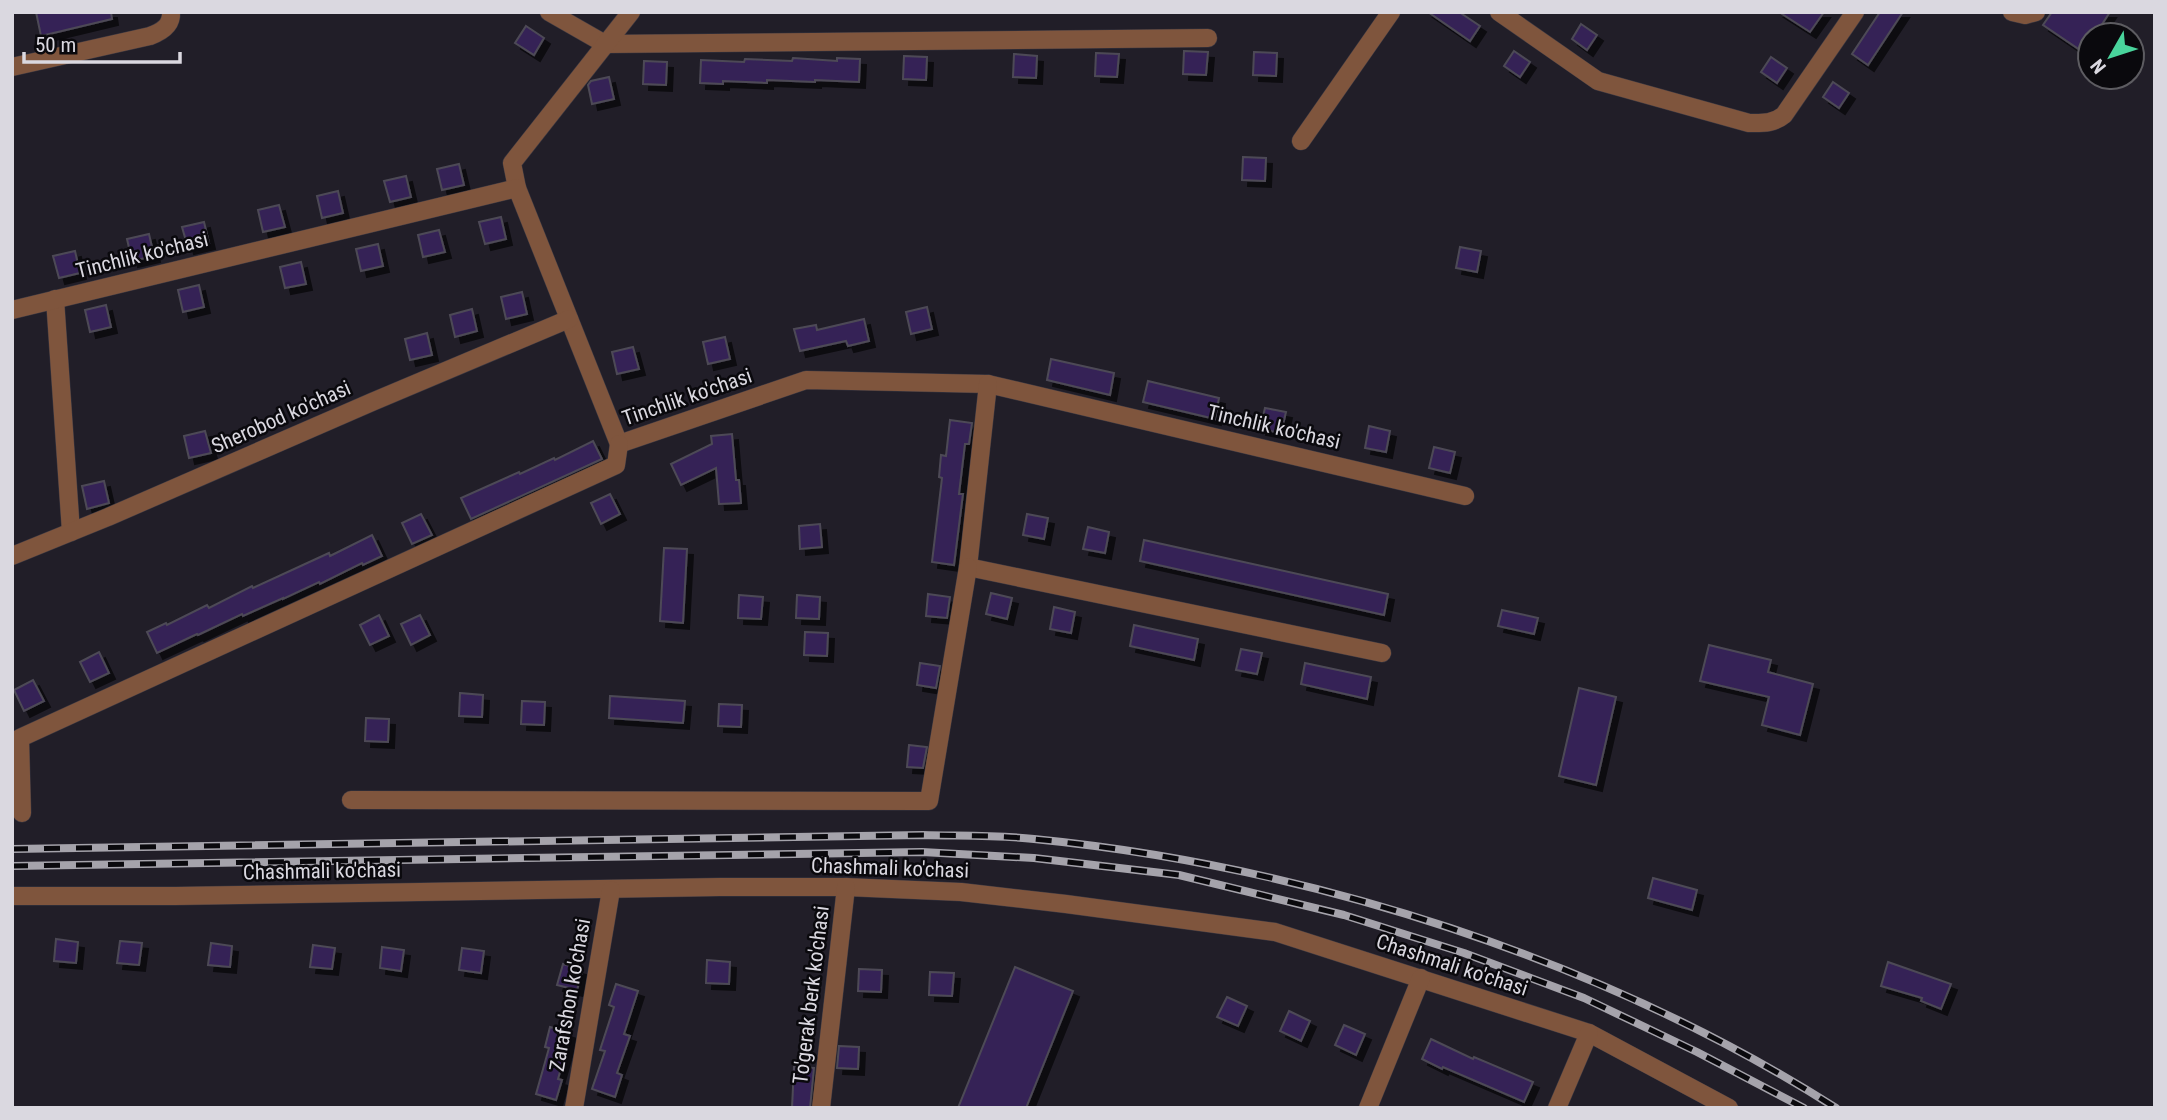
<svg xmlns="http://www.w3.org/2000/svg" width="2167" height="1120" viewBox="0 0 2167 1120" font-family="'Roboto Condensed',sans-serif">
	<defs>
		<filter id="shadow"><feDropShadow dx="6" dy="6" stdDeviation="0" flood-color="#0009"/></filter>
	</defs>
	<rect width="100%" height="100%" fill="#211e28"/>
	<g fill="#352357" stroke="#4d4a56" stroke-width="2" filter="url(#shadow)">
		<polygon points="36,12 111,12 112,19 41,36"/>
		<polygon points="1428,12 1459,12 1480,26 1470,41"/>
		<polygon points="1779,12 1824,12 1810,32"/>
		<polygon points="1880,12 1903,12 1868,65 1852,54"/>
		<polygon points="2052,12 2110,12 2095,35 2090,35 2090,42 2083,52 2043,25"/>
		<polygon points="1581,24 1597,35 1587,50 1572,39"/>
		<polygon points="526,26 544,38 534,55 515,43"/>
		<polygon points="1184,51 1208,52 1206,75 1183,74"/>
		<polygon points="1514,51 1530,62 1520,77 1504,66"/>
		<polygon points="1254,52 1277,53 1276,76 1253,75"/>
		<polygon points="1096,53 1119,54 1117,77 1095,76"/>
		<polygon points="1014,54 1037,56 1036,78 1013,77"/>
		<polygon points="904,56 927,57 926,80 903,79"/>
		<polygon points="1771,57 1787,68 1777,83 1761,72"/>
		<polygon points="793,58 837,61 837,58 860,59 859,82 815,80 815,82 767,80 767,83 723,81 723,84 700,83 701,60 744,62 745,59 792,61"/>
		<polygon points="644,61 667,62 666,85 643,84"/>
		<polygon points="609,77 614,99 592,104 588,85 591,81"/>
		<polygon points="1833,82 1849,93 1839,108 1823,97"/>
		<polygon points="1243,157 1266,158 1265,181 1242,180"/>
		<polygon points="459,164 464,185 442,190 437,169"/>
		<polygon points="406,176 411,197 390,202 384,181"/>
		<polygon points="338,191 343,213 322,218 317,196"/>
		<polygon points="279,205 285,227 263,232 258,210"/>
		<polygon points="501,217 506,239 485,244 479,222"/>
		<polygon points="204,222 209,243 188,248 182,227"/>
		<polygon points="439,230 445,252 423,257 418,235"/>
		<polygon points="149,234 154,256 132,261 127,239"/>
		<polygon points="378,244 383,266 361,271 356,249"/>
		<polygon points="1460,247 1481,251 1477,272 1456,268"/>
		<polygon points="75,251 80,273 59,278 53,256"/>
		<polygon points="301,262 306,284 285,288 280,267"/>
		<polygon points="199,285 204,307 183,312 178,290"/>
		<polygon points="522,292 527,314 506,319 501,297"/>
		<polygon points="106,305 111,327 90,332 85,310"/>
		<polygon points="927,307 932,329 911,334 906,312"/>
		<polygon points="472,309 477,331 455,337 450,315"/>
		<polygon points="864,319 869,341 848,346 846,341 800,351 794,329 816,325 817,330"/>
		<polygon points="427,333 432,355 410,360 405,339"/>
		<polygon points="725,337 730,359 708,364 703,342"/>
		<polygon points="633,347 639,369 617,374 612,352"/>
		<polygon points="1051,359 1114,373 1110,395 1047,380"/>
		<polygon points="1148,381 1219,398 1215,419 1143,402"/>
		<polygon points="1265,408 1286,412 1281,433 1260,429"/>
		<polygon points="950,420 972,423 969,444 965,444 959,494 963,494 954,565 932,562 942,478 939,477 941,455 946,456"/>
		<polygon points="1369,426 1390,431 1386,452 1365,448"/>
		<polygon points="205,431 211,453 189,458 184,436"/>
		<polygon points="732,434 736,480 739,480 741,503 719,504 716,468 681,485 671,464 712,444 711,436"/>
		<polygon points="593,441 602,459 471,519 461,498 519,472 520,474 554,458 555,460"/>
		<polygon points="1434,447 1455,452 1450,473 1429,468"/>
		<polygon points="104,481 109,503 87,509 82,486"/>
		<polygon points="610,494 620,514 601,524 591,503"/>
		<polygon points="421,514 432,535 412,544 402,523"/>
		<polygon points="1027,514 1048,518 1044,539 1023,535"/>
		<polygon points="820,524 822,547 800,549 799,526"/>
		<polygon points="1088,527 1109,532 1105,553 1083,549"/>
		<polygon points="372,535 382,556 363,565 362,563 320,584 319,582 283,599 283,598 243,616 242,614 198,635 197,634 157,653 147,632 166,623 167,625 207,605 209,608 252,586 253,588 329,553 330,556"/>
		<polygon points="1144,540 1388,594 1384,615 1140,561"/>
		<polygon points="664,548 687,549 683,623 660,621"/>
		<polygon points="991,593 1012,598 1007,619 986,614"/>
		<polygon points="928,594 950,597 947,618 926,616"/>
		<polygon points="739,595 763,597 761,619 738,618"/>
		<polygon points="797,595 820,597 819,619 796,618"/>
		<polygon points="1054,607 1075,612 1071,633 1050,629"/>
		<polygon points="1502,610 1538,618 1534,634 1498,626"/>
		<polygon points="379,615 389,636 370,645 360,625"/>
		<polygon points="420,615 430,635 411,645 401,624"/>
		<polygon points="1134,625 1198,639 1194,660 1130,646"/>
		<polygon points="805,632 828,633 827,656 804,655"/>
		<polygon points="1709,645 1771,660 1768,672 1813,684 1800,735 1762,725 1769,697 1700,681"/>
		<polygon points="1241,649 1262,653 1257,674 1236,670"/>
		<polygon points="99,652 109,673 90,682 80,662"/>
		<polygon points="920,663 940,666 936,688 917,685"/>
		<polygon points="1305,663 1371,677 1367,699 1301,684"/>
		<polygon points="33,680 44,701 24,711 14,690"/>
		<polygon points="1579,688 1616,697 1596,785 1559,776"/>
		<polygon points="460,693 483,695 482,717 459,716"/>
		<polygon points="610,696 685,701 683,723 609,718"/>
		<polygon points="522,701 545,702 544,725 521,724"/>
		<polygon points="719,704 742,705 741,727 718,726"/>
		<polygon points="366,718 389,719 388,742 365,741"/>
		<polygon points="909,745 927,747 923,768 907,767"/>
		<polygon points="1653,878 1697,890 1692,910 1648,898"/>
		<polygon points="56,939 78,942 76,963 54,961"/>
		<polygon points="120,941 142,943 139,965 117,963"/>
		<polygon points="211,943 232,946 230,967 208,965"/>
		<polygon points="313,945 335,948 332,969 310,967"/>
		<polygon points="382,947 404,950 401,971 380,968"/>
		<polygon points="462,948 484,951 481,973 459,970"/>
		<polygon points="707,960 730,962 729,984 706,983"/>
		<polygon points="1888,962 1951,984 1941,1009 1921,1001 1922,998 1881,986"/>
		<polygon points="563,964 583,970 577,990 557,985"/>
		<polygon points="1015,967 1073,991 1026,1108 958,1108"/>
		<polygon points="859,969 882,970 881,992 858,991"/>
		<polygon points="930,972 954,973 952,996 929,995"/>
		<polygon points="616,984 638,991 624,1034 630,1036 617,1073 622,1075 615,1097 592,1089 605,1051 600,1050 614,1007 609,1005"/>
		<polygon points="1227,997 1247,1006 1238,1026 1217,1017"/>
		<polygon points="1289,1011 1310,1021 1301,1041 1280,1031"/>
		<polygon points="1344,1025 1365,1034 1356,1055 1335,1045"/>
		<polygon points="550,1027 571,1033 558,1079 562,1080 556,1100 536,1094 549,1048 545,1047"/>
		<polygon points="1431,1039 1473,1059 1474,1057 1533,1082 1524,1102 1443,1067 1442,1069 1422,1059"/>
		<polygon points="839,1046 859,1047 858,1069 837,1068"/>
		<polygon points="794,1067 814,1068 810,1108 792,1108"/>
	</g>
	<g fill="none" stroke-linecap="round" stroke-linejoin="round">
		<defs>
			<g id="minor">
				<polyline points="549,12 605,44 1208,38"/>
				<path d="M1499,12l99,69 151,42c13,0 24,1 35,-8l71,-103"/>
				<polyline points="2012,12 2025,15 2036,12"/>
				<path d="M12,67l138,-31c11,-4 22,-10 21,-24"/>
				<polyline points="1301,141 1391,12"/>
				<polyline points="517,188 512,163 631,12"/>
				<polyline points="55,299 71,532"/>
				<polyline points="12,310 517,188 619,444 806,380 988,384 1465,496"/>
				<polyline points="988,384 968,567 1382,653"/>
				<polyline points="12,556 108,517 372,402 569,319"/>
				<polyline points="351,800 929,801 968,567"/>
				<polyline points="22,813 20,738 616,465 619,444"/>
				<polyline points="12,896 175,896 720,887 846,887 961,892 1066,904 1275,932 1589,1033 1729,1108"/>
				<polyline points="574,1108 611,890"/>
				<polyline points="821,1108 846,887"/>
				<polyline points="1368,1108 1421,978"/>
				<polyline points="1557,1108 1589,1033"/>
			</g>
		</defs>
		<use href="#minor" stroke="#3b3842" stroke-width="19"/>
		<use href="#minor" stroke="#7f553d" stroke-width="18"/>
		<defs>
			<g id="rail">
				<path d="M12,849l911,-14c37,1 75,0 111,4 275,27 569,121 802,269"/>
				<polyline points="12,866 922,852 1034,858 1179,875 1344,915 1464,953 1584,998 1697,1052 1804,1108"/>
			</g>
		</defs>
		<use href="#rail" stroke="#a5a3ab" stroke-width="8"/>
		<use href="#rail" stroke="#0a090d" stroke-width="5" stroke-dasharray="16" stroke-linecap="butt"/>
	</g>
	<g text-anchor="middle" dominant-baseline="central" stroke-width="5" stroke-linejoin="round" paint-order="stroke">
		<g font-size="21" fill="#dad8e0" stroke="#0a090d">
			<text transform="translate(142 255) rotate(-14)">Tinchlik ko'chasi</text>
			<text transform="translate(687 397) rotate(-19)">Tinchlik ko'chasi</text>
			<text transform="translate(281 417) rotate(-24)">Sherobod ko'chasi</text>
			<text transform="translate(1274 427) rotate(13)">Tinchlik ko'chasi</text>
			<text transform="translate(890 868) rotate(2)">Chashmali ko'chasi</text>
			<text transform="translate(322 871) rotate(-1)">Chashmali ko'chasi</text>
			<text transform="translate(1452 965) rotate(18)">Chashmali ko'chasi</text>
			<text transform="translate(570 995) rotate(-80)">Zarafshon ko'chasi</text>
			<text transform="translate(811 995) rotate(-83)">To'gerak berk ko'chasi</text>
		</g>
	</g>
	<rect width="2167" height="1120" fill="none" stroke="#dad8e0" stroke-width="28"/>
	<g transform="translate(2111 56) rotate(231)"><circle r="33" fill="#0a090d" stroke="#5d5c61" stroke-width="2"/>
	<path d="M0-5L12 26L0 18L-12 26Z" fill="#49d49c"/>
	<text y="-10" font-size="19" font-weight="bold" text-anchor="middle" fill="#dad8e0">N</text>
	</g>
	<path d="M24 52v10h156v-10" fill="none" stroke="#dad8e0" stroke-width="3.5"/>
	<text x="35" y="52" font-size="21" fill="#dad8e0" stroke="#0a090d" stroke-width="5" paint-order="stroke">50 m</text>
</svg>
